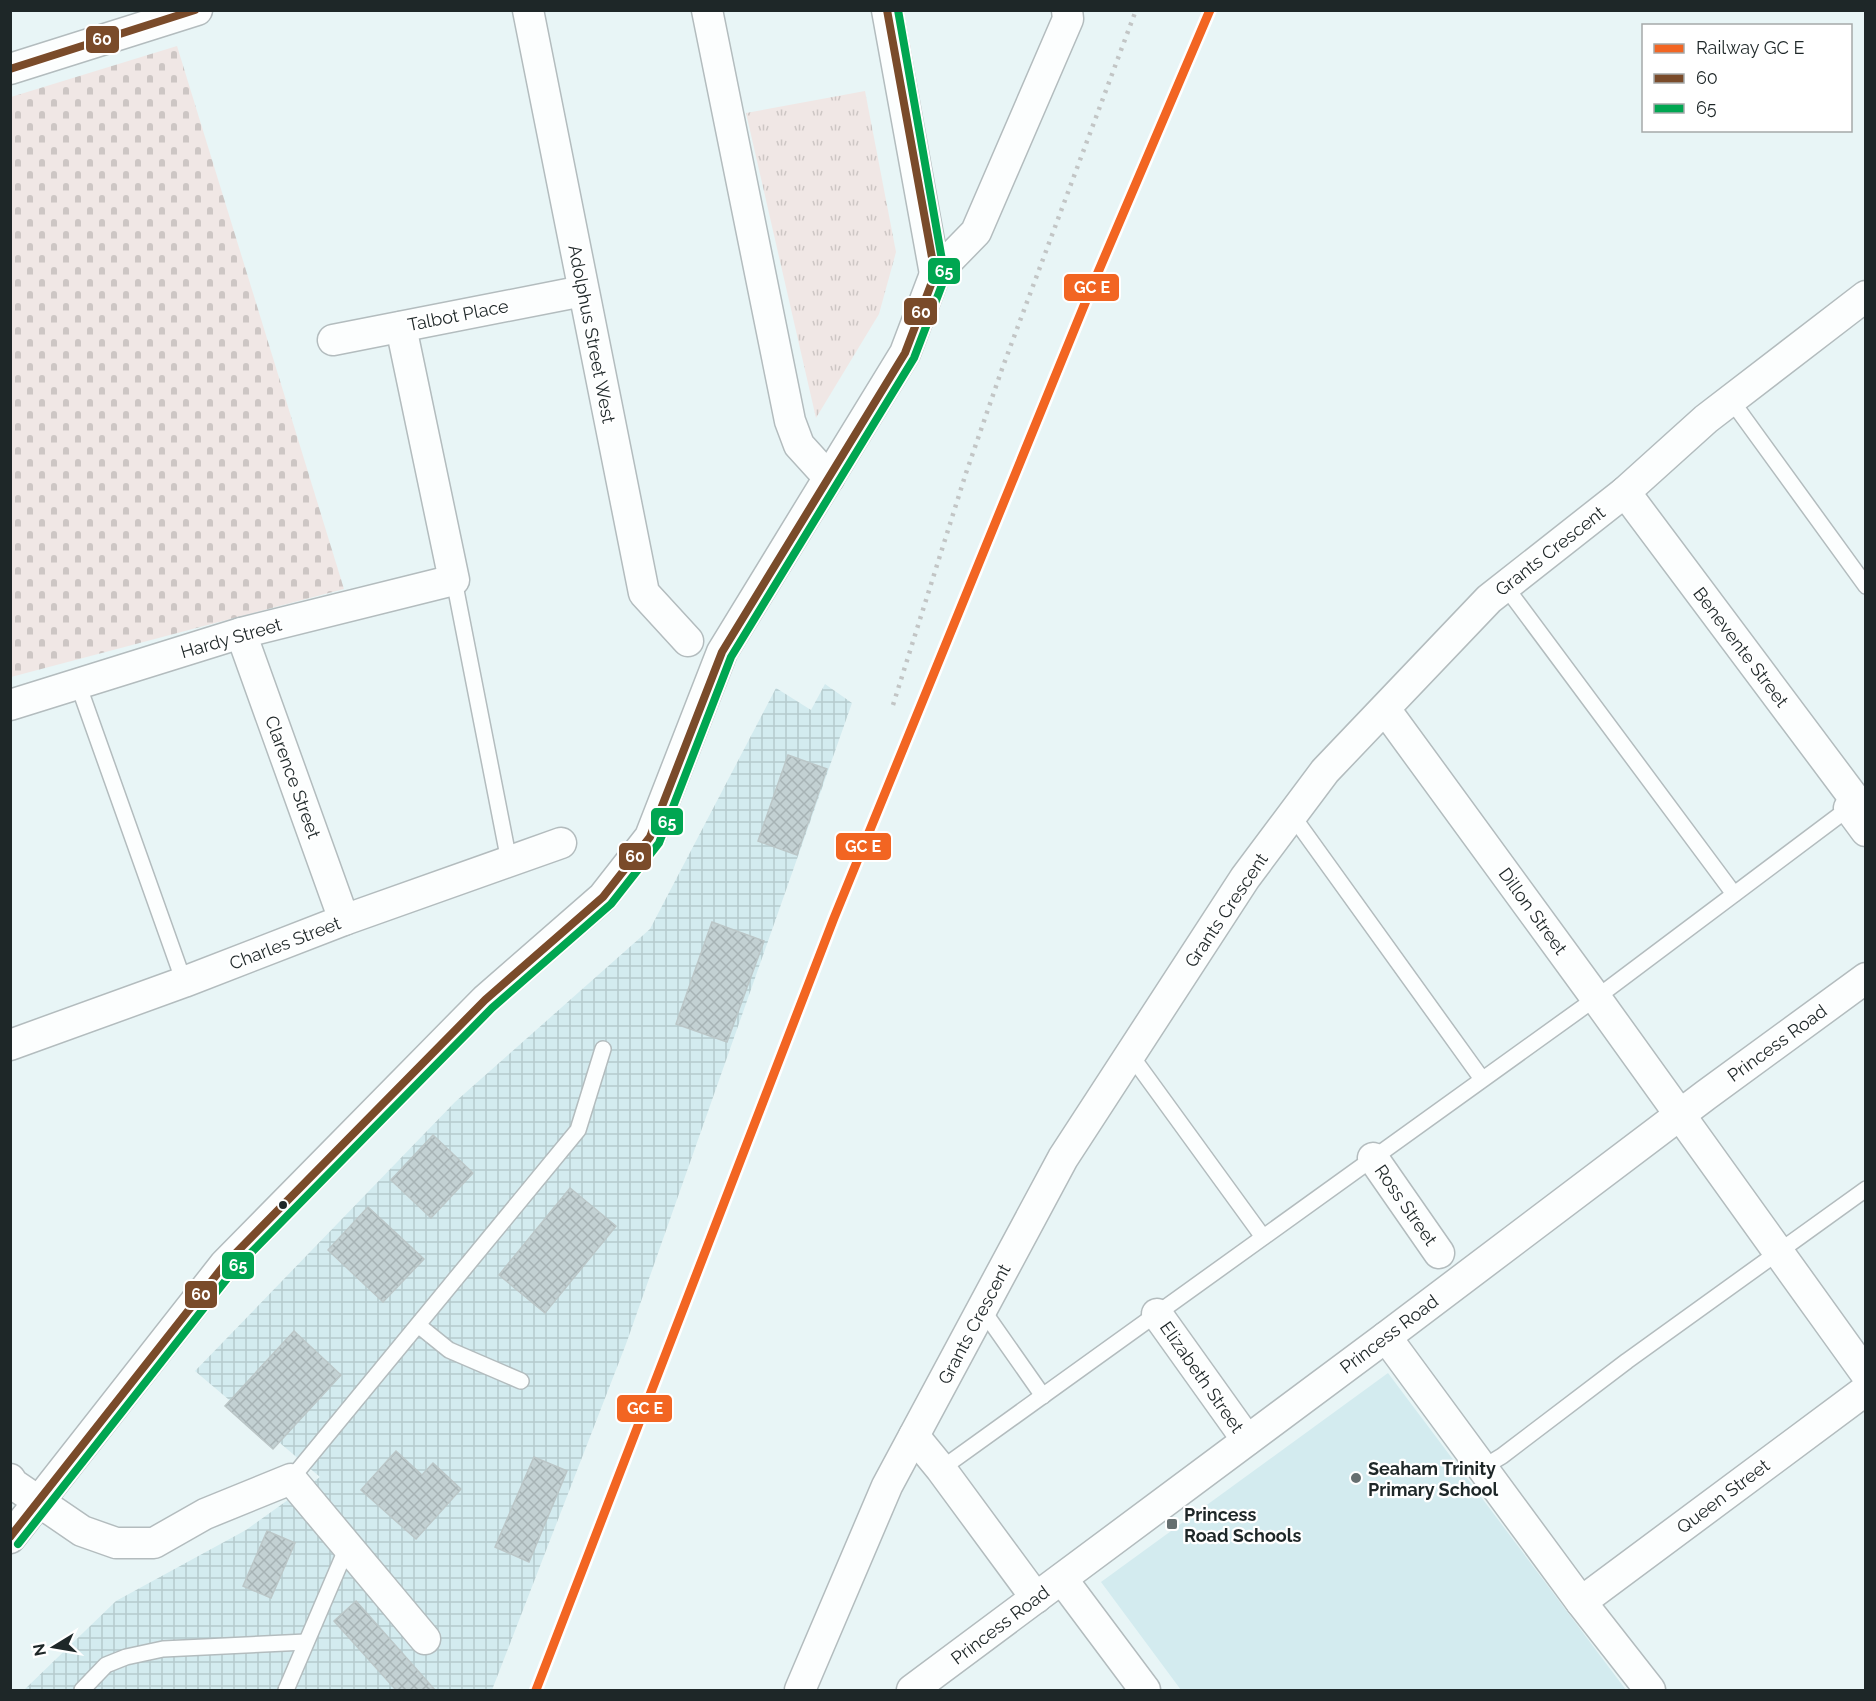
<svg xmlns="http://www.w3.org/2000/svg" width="1876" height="1701" viewBox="0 0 1876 1701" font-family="Raleway,sans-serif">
	<defs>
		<pattern id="industrial-grid" width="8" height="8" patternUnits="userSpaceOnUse" patternTransform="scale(1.5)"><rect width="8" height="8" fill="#d3ebef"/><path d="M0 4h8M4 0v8" fill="none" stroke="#b5cacd"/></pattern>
		<pattern id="grass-tufts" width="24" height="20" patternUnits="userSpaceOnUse" patternTransform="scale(1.5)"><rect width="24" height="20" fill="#f0e7e5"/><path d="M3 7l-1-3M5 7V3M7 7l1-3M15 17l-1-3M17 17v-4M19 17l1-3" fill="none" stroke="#cdc6c4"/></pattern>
		<pattern id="cemetery-stones" width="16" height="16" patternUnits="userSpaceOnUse" patternTransform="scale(1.5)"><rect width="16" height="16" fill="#f0e7e5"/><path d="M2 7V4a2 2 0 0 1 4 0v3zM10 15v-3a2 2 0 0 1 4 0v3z" fill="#cdc6c4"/></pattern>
		<pattern id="building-cross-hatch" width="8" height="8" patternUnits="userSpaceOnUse" patternTransform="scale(1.5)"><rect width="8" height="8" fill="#c3d1d3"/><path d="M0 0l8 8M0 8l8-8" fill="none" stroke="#a7b3b5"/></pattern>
	</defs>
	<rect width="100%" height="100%" fill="#e8f5f6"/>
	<polygon fill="#d3ebef" points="1388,1373 1626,1690 1181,1690 1101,1582"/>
	<polygon fill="url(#industrial-grid)" points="825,684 852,703 626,1344 492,1690 24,1690 116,1601 246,1530 320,1477 195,1371 455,1102 650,929 776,688 811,710"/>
	<polygon fill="url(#grass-tufts)" points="865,91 896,252 879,314 816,418 746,113"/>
	<polygon fill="url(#cemetery-stones)" points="177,46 344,589 11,677 11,97"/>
	<g fill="url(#building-cross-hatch)" stroke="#bbc6c7" stroke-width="1.5">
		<polygon points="788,755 827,769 797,855 758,841"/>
		<polygon points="712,922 764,941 727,1042 676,1024"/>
		<polygon points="433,1135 473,1173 431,1218 391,1180"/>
		<polygon points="570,1188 616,1226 545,1313 499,1275"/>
		<polygon points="368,1207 424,1259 383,1302 328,1250"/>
		<polygon points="294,1331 341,1375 273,1449 225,1406"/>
		<polygon points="396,1451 422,1475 433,1463 461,1489 416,1539 361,1490"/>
		<polygon points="534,1457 567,1471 529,1562 495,1547"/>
		<polygon points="267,1531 295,1543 271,1598 243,1586"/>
		<polygon points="356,1601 435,1690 396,1690 334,1621"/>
	</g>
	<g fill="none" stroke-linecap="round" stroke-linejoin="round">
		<defs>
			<g id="lane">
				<polyline points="1731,400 1866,586"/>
				<polyline points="454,580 509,861"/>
				<polyline points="1505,586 1734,894"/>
				<polyline points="78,684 184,982"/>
				<polyline points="1292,815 1482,1079"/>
				<polyline points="1130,1054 1263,1237"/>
				<polyline points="982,1309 1043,1396"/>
				<polyline points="418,1325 449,1350 521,1381"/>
				<polyline points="1482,1468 1502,1456 1627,1361 1866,1189"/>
				<polyline points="941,1469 1596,998 1853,805"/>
				<polyline points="291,1479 578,1130 603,1049"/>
				<polyline points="82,1690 106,1665 126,1657 163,1649 306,1642"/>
				<polyline points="286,1690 348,1545"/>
			</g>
			<g id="street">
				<polyline points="528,10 644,593 688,641"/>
				<polyline points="707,10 790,421 799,445 829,478"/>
				<polyline points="887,10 935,274"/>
				<polyline points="10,69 197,10"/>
				<polyline points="333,340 583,291"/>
				<polyline points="1625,492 1857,802"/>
				<polyline points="241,633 344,920"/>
				<polyline points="10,705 241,633 454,580 401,327"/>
				<polyline points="1385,709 1596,998 1866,1374"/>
				<polyline points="1849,808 1866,831"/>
				<polyline points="10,1045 184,982 344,920 561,843"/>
				<polyline points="1373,1158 1439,1253"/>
				<polyline points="1157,1314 1247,1440"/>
				<polyline points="1386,1337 1581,1602 1650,1690"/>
				<polyline points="914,1436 941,1469 1036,1598"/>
				<polyline points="10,1479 13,1484 82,1531 116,1543 154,1543 205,1514 291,1479 425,1639"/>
				<polyline points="10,1538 225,1264 485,1000 603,897 650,837 722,652 905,353 935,274 976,232 1068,19 1067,10"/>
				<polyline points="1062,1579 1145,1690"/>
				<polyline points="1581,1602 1866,1390"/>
				<polyline points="800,1690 887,1486 1063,1158 1245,878 1325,771 1489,599 1625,492 1706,419 1866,296"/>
				<polyline points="912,1690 1386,1337 1706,1095 1866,978"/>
			</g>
		</defs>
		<use href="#lane" stroke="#b3bcbe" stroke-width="18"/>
		<use href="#street" stroke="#b3bcbe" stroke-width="33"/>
		<use href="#lane" stroke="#fcfefe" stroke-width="15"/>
		<use href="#street" stroke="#fcfefe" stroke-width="30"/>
		<polyline stroke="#c2c5c5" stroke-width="4.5" stroke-dasharray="3 6" stroke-linecap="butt" points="893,705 966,473 1002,369 1136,10"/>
		<defs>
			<g id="bus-1">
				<polyline points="10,69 195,10"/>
				<polyline points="10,1537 225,1264 485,1000 603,897 650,837 722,652 905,353 935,274 887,10"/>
			</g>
			<polyline id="bus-2" points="18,1544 233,1271 492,1008 611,904 659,843 731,657 914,358 945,277 898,10"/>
		</defs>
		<use href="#bus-1" stroke="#fff" stroke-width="12"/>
		<use href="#bus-2" stroke="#fff" stroke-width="12"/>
		<use href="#bus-1" stroke="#7a4b2a" stroke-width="8"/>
		<use href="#bus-2" stroke="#00a651" stroke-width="8"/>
		<defs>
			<polyline id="rail-1" points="536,1690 834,918 1090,291 1210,10"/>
		</defs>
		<use href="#rail-1" stroke="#fff" stroke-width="14"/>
		<use href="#rail-1" stroke="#f26522" stroke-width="9"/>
	</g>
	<circle fill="#1e2728" stroke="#fff" stroke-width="2" cx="283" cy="1205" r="5"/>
	<g fill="#656f70" stroke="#fff" stroke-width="2">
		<circle cx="1356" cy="1478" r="6"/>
		<rect x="1166" y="1518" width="12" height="12" rx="3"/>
	</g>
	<g text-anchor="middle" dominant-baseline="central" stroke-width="4.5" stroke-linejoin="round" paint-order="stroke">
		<g font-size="18" fill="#1e2728" stroke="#fff">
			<text transform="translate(458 315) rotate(-11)">Talbot Place</text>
			<text transform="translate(592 334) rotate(79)">Adolphus Street West</text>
			<text transform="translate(1550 551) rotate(-38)">Grants Crescent</text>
			<text transform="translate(231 638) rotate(-16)">Hardy Street</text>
			<text transform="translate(1741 647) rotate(53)">Benevente Street</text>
			<text transform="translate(293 777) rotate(70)">Clarence Street</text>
			<text transform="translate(1226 910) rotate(-56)">Grants Crescent</text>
			<text transform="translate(1533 911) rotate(54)">Dillon Street</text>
			<text transform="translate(285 943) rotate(-21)">Charles Street</text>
			<text transform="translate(1777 1043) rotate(-36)">Princess Road</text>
			<text transform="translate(1406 1205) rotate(55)">Ross Street</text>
			<text transform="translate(974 1324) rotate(-62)">Grants Crescent</text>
			<text transform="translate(1389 1334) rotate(-37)">Princess Road</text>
			<text transform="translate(1202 1377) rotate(55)">Elizabeth Street</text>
			<text transform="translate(1723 1496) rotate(-37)">Queen Street</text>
			<text transform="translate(1000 1625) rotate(-37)">Princess Road</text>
		</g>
		<g font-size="18" font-weight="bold" fill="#1e2728" stroke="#fff" text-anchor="start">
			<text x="1368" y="1468">Seaham Trinity<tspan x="1368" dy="21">Primary School</tspan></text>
			<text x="1184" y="1514">Princess<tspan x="1184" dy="21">Road Schools</tspan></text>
		</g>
	</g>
	<g stroke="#fff" stroke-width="2">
		<rect x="85" y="25" width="35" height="29" rx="6" fill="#7a4b2a"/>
		<rect x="927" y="257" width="34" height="28" rx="6" fill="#00a651"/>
		<rect x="1063" y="273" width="57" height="29" rx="6" fill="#f26522"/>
		<rect x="903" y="297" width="35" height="29" rx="6" fill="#7a4b2a"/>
		<rect x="650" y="807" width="34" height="29" rx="6" fill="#00a651"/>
		<rect x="835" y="832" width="57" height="29" rx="6" fill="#f26522"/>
		<rect x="618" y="842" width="34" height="29" rx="6" fill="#7a4b2a"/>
		<rect x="221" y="1251" width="34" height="29" rx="6" fill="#00a651"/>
		<rect x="184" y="1280" width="34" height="29" rx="6" fill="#7a4b2a"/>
		<rect x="616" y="1394" width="57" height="29" rx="6" fill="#f26522"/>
	</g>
	<g font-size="16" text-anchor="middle" font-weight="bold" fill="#fff">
		<text x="102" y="45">60</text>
		<text x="944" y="277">65</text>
		<text x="1092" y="293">GC E</text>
		<text x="921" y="318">60</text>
		<text x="667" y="828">65</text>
		<text x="863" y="852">GC E</text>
		<text x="635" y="862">60</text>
		<text x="238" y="1271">65</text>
		<text x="201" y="1300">60</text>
		<text x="645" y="1414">GC E</text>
	</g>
	<rect width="1876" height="1701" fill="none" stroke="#1e2728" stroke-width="24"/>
	<rect x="1642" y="24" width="210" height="108" fill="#ffffff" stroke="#a5a9a9" stroke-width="1.5"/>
	<rect x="1654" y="44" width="30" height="9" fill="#f26522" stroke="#a5a9a9" stroke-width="1.5"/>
	<text x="1696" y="54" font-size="18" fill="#1e2728">Railway GC E</text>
	<rect x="1654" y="74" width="30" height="9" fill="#7a4b2a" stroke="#a5a9a9" stroke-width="1.5"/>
	<text x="1696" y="84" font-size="18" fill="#1e2728">60</text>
	<rect x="1654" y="104" width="30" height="9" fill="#00a651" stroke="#a5a9a9" stroke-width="1.5"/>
	<text x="1696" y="114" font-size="18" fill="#1e2728">65</text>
	<g transform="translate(54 1647) rotate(259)" stroke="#ffffff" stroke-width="4.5" paint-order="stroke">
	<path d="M0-4.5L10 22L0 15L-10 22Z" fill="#1e2728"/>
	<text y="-9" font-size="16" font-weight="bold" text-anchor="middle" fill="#1e2728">N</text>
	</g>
</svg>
